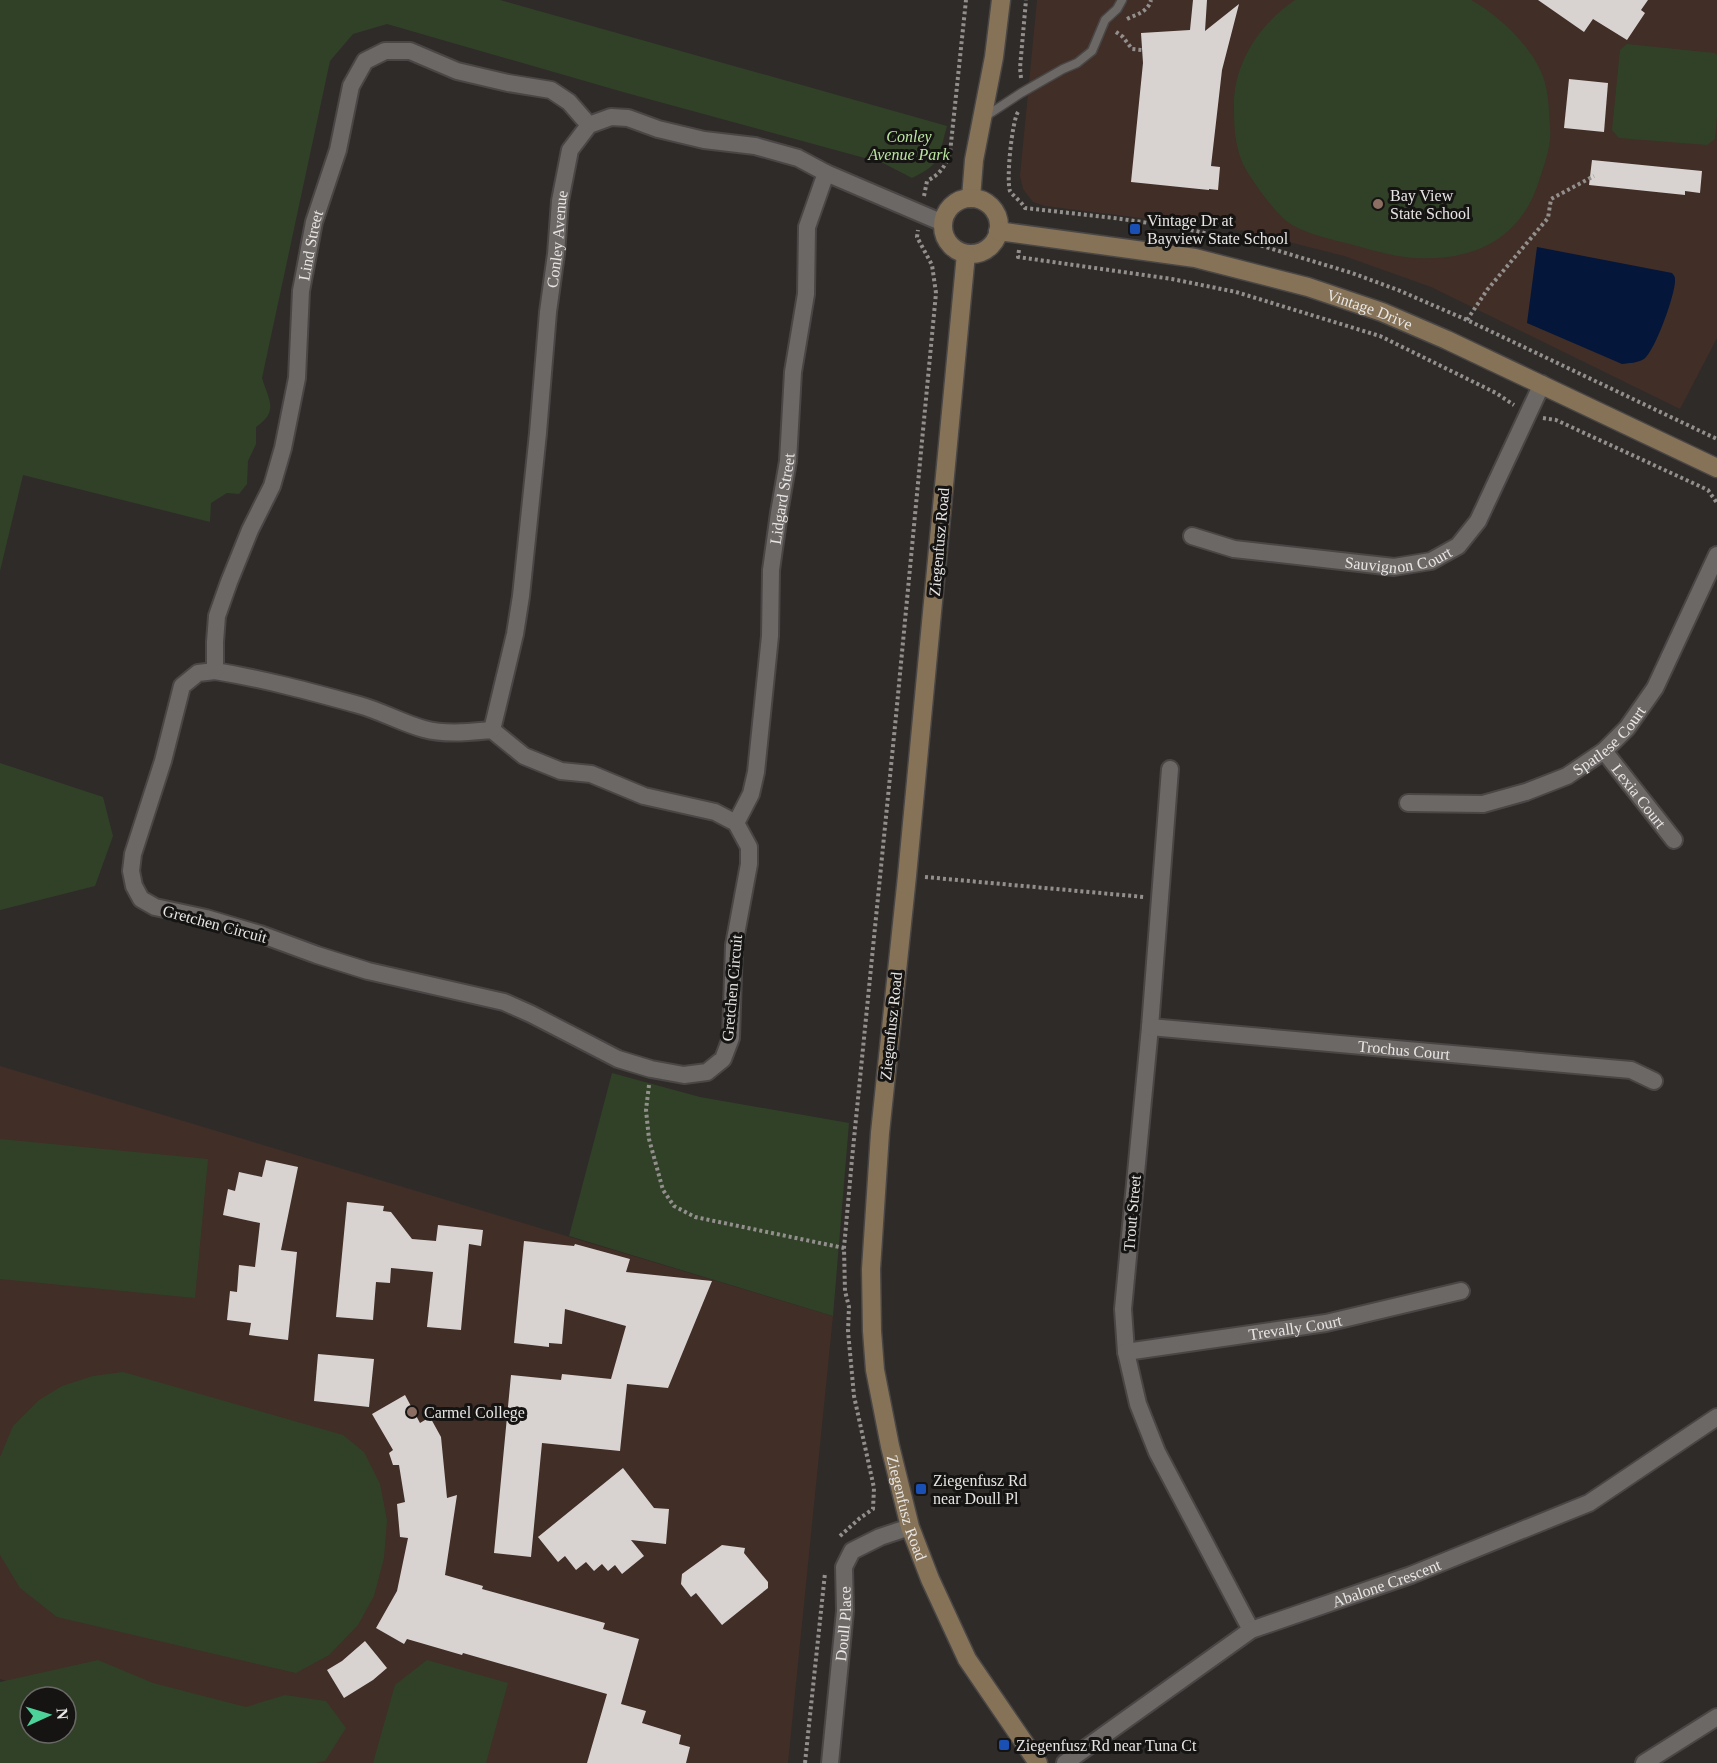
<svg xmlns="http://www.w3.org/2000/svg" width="1717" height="1763" viewBox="0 0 1717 1763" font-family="'Times New Roman',serif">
	<rect width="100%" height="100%" fill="#2f2b29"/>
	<g fill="#412e27">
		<polygon points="1037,0 1717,0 1717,338 1680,409 1431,287 1344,256 1245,231 1045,206 1033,202 1023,189 1020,176"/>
		<polygon points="0,1066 833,1316 788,1763 290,1763 66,1697 61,1697 0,1679"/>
	</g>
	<g fill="#314127" fill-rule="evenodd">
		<path d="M0,0h500l447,126c-9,31 -4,37 -35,52l-29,-15 -260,-71 -236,-68 -34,10 -23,27 -68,317c7,23 17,33 -6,49v17l-8,17 -1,23 -8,10 -12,-1 -16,10 -1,19 -187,-47 -23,96z"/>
		<path d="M1295,0h176c29,16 66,51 74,83 4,15 4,30 5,45 2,17 -6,37 -11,53 -18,58 -65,80 -123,77 -22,-1 -45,-8 -66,-14 -20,-5 -53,-12 -67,-26 -11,-10 -38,-46 -42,-59 -6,-16 -7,-33 -7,-49 -2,-45 25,-86 61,-110z"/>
		<polygon points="1627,44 1715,53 1717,55 1717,116 1715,139 1707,145 1619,138 1612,130 1620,50"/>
		<polygon points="0,763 103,797 113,836 95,886 0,910"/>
		<polygon points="612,1073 700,1097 849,1123 833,1316 569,1236"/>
		<polygon points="0,1139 208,1159 195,1298 0,1279"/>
		<polygon points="123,1372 343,1435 364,1452 380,1484 387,1520 384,1558 374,1596 358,1625 329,1655 296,1673 57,1617 20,1588 0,1555 0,1457 13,1426 39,1400 62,1386 93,1376"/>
		<path d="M98,1660l55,23 93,24 39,-12 41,6 20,27 -21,33 -10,2h-315v-81zM30,1697h36v36h-36z"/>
		<polygon points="427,1660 508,1683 486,1763 373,1763 395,1685"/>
	</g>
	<path fill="#041639" d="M1537,247l135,26c3,4 3,3 3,8 0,14 -20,70 -31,78 -6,4 -15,4 -22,5l-95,-41z"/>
	<g fill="#d8d3d1">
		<polygon points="1193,0 1207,0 1205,31 1239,4 1222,70 1211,166 1220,167 1218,190 1209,189 1209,190 1131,182 1143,63 1141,33 1190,30"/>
		<polygon points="1538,0 1648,0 1641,10 1645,13 1627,40 1593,19 1584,32"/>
		<polygon points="1569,79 1608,83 1604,132 1564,128"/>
		<polygon points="1592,160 1702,171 1700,193 1685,191 1685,195 1589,185"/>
		<polygon points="266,1160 298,1167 281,1250 297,1252 288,1340 249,1335 251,1323 227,1320 230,1291 237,1292 239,1265 255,1267 260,1223 223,1215 228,1189 235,1191 239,1172 262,1177"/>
		<polygon points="347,1202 384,1206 383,1211 391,1212 412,1239 436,1241 438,1225 483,1230 481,1246 469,1244 461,1330 427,1327 433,1272 391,1268 390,1283 376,1282 373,1320 336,1317"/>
		<polygon points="524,1241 574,1246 575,1244 630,1259 626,1272 712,1281 668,1388 627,1384 620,1451 542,1443 531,1557 494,1553 511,1375 561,1380 562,1374 611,1379 626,1326 565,1309 562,1344 549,1343 549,1347 514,1343"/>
		<polygon points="318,1354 374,1359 369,1407 314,1401"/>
		<polygon points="405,1395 420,1423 430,1417 441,1437 447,1498 457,1495 445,1575 483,1586 482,1589 605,1623 603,1629 639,1639 621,1704 646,1711 642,1723 681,1735 679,1744 690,1747 686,1763 587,1763 607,1694 463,1653 462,1655 407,1639 404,1644 376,1628 397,1591 408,1538 400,1537 397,1504 405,1502 399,1465 393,1465 389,1453 393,1450 372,1414"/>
		<polygon points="623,1468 654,1508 669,1509 666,1544 631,1540 644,1556 622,1574 615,1565 608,1571 602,1564 594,1571 586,1562 576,1570 565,1556 558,1562 538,1537"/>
		<polygon points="722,1545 745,1548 744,1553 768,1582 768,1588 722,1625 696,1593 691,1597 681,1584 682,1574"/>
		<polygon points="365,1641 387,1668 373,1680 344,1698 327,1670 342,1661"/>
	</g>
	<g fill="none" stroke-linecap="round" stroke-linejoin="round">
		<defs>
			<polyline id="lane" points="983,118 1021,93 1063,69 1077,63 1092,51 1105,20 1117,9 1122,0"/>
			<g id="street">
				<path id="s1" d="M1192,536l42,13 160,18 37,-6 27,-15 20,-25 64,-137"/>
				<path d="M215,671c49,8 97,21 144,34 22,6 43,18 65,24 22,6 46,3 68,1l32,26 37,15 30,3 53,22 71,16 21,11 13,24v17l-15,81 -3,93 -8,21 -16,13 -23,3 -33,-6 -33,-10 -87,-45 -27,-12 -136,-31 -51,-16 -57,-21 -54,-16 -51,-11 -14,-8 -7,-13 -3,-15 2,-17 30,-93 19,-75 16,-13z"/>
				<path id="s2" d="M215,671v-29l2,-26 12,-34 21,-52 22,-44 11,-38 14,-70 4,-87 13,-69 24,-72 13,-64 14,-25 20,-10h25l47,20 51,12 43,7 18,12 20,23"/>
				<path id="s3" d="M492,730l23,-96 6,-38 17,-163 10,-121 8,-58 4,-53 10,-51 19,-25 22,-8 17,1 30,11 46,11 51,6 43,12 28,15 117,50"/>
				<path id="s4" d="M1604,751l70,89"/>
				<polyline points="1170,769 1150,1027 1123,1309 1126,1352 1138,1404 1157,1452 1251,1630"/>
				<path id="s5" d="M1408,803l75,1 43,-12 41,-16 37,-25 23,-23 28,-40 62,-133"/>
				<path id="s6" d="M736,823l15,-29 5,-22 14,-136 1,-66 8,-57 9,-52 5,-89 13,-78 1,-67 19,-54"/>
				<path id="s7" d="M1150,1027l481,43 23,11"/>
				<path id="s8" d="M1126,1352l200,-29 135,-32"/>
				<path id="s9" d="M830,1763l15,-152 -1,-44 8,-16 28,-14 30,-10"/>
				<path id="s10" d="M1065,1763l186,-133 160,-55 178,-72 128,-86"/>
				<polyline points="1644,1763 1717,1717"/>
			</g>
			<g id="secondary">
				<polyline points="971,198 974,160 994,57 1001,0"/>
				<circle cx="971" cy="226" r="28"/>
				<path id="s11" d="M998,231l197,27 113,29 74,25 65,28 270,128"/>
				<path id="s12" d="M966,254l-59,622 -27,257 -9,136 1,62 3,39 15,76 20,81 20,52 37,80 71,104"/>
			</g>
		</defs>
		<use href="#lane" stroke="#494645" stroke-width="11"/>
		<use href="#street" stroke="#494645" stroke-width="20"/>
		<use href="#secondary" stroke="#494645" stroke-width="21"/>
		<g stroke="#928f8d" stroke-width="4" stroke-dasharray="3 3" stroke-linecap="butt">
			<path d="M1127,19c10,-5 21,-7 24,-19"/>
			<polyline points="1116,32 1123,37 1132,49 1142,50"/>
			<polyline points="1021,78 1020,68 1026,0"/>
			<path d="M1018,112c-6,9 -12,68 -8,79 3,5 11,10 15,17l89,10 63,9 82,18 93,28 46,17 69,30 250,119"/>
			<path d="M924,196l3,-15c13,-7 18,-14 23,-28l16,-153"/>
			<polyline points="1019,250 1018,257 1172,279 1236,292 1380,336 1496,393 1514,405"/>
			<polyline points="1467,320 1487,290 1548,218 1551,199 1594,176"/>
			<polyline points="1543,418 1556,420 1708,490 1717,503"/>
			<polyline points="925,877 1144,897"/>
			<polyline points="649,1085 646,1110 649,1139 663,1190 674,1206 695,1217 844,1248"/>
			<polyline points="840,1536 860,1518 873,1509 874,1488 854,1396 848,1331 849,1307 845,1291 844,1248 852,1159 896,716 936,293 932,265 917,237 918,230"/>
			<polyline points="805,1763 825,1573"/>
		</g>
		<use href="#lane" stroke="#6c6866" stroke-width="8"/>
		<use href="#street" stroke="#6c6866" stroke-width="16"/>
		<use href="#secondary" stroke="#857257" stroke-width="18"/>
	</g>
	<g fill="#8d6e63" stroke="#151413" stroke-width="2">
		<circle cx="1378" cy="204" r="6"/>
		<circle cx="412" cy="1412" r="6"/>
	</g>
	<g fill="#1a4fb4" stroke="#151413" stroke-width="2">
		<rect x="1129" y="223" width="12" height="12" rx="3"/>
		<rect x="915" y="1483" width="12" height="12" rx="3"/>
		<rect x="998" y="1739" width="12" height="12" rx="3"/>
	</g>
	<g text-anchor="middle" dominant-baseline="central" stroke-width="6" stroke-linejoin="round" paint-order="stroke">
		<g font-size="16" font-style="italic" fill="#bbe6a0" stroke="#151413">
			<text x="909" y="136">Conley<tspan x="909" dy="18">Avenue Park</tspan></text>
		</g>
		<g font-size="16" fill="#e8e6e5" stroke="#151413" text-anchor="start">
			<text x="1390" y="195">Bay View<tspan x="1390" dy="18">State School</tspan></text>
			<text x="1147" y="220">Vintage Dr at<tspan x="1147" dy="18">Bayview State School</tspan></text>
			<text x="424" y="1412">Carmel College</text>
			<text x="933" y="1480">Ziegenfusz Rd<tspan x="933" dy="18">near Doull Pl</tspan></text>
			<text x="1016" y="1745">Ziegenfusz Rd near Tuna Ct</text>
		</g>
		<g font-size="16" fill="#e8e6e5" stroke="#151413">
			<text stroke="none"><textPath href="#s3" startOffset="496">Conley Avenue</textPath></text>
			<text stroke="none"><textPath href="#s2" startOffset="441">Lind Street</textPath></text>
			<text stroke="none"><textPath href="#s11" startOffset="381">Vintage Drive</textPath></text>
			<text stroke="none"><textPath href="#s6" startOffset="330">Lidgard Street</textPath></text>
			<text transform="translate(939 542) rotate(-85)">Ziegenfusz Road</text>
			<text stroke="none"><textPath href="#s1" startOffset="210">Sauvignon Court</textPath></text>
			<text stroke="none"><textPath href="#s5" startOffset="219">Spatlese Court</textPath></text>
			<text stroke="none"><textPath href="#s4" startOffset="57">Lexia Court</textPath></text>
			<text transform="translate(215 924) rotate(15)">Gretchen Circuit</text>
			<text transform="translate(732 988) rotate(-85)">Gretchen Circuit</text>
			<text transform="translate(891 1026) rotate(-84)">Ziegenfusz Road</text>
			<text stroke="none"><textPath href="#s7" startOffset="255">Trochus Court</textPath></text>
			<text transform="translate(1132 1213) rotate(-85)">Trout Street</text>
			<text stroke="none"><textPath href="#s8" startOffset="171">Trevally Court</textPath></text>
			<text stroke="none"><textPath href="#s12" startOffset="1262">Ziegenfusz Road</textPath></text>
			<text stroke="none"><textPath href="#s10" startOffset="372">Abalone Crescent</textPath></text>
			<text stroke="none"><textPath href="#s9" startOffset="140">Doull Place</textPath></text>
		</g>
	</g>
	<g transform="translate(48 1715) rotate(86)"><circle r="28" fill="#151413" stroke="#696867" stroke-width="1.5"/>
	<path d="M0-4.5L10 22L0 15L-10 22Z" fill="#4dd39a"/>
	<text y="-9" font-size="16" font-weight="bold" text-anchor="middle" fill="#e8e6e5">N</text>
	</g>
</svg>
